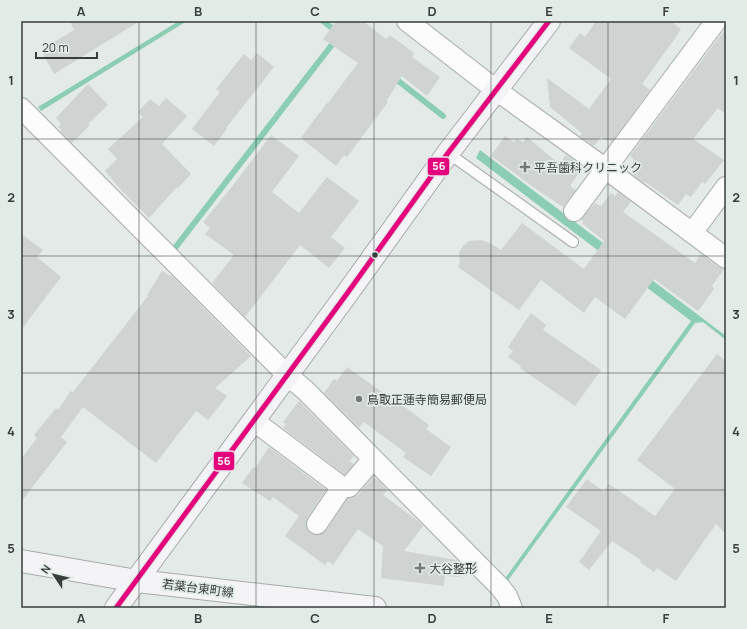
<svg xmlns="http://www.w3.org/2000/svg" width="747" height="629" viewBox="0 0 747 629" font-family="Manrope,'Noto Sans JP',sans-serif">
	<rect width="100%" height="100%" fill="#e4eae7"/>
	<g fill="#8cceb3">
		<polygon points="179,21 187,21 41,111 38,107"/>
		<polygon points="480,150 726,336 726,340 703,322 695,323 504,586 501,584 691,321 476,158"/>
	</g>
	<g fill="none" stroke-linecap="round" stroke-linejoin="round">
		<g stroke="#8cceb3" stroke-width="6">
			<polyline points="323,21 337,32"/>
			<polyline points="392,76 443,116"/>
			<polyline points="175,248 334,42"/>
		</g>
	</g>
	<g fill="#cfd3d2">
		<polygon points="70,21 140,21 54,74 41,50 74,30"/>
		<polygon points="336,21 363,21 386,39 390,35 414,53 412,57 440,77 427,96 402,76 387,100 388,102 347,157 344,155 336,166 301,138 319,113 320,113 327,103 328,103 358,63 323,39"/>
		<polygon points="596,21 671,21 681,29 671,44 642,84 650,90 612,142 608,139 607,141 601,137 594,146 580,136 582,133 550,107 547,78 589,109 611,79 569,48 580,33 585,37"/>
		<polygon points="726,28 726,114 718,108 693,139 724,160 705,184 702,182 691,197 686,194 678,205 645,182 644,183 631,173 633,170 630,167 634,160 630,156"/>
		<polygon points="257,53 274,67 226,128 227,129 214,146 192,129 220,92 216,89 244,54 251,60"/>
		<polygon points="88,84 108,105 88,124 90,125 72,143 60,131 62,130 58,127 61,124 56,118"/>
		<polygon points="166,98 187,116 162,144 191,174 178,188 177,187 149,218 122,191 105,171 117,159 108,149 143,117 138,112 150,99 159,106"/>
		<polygon points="271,135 299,156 272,192 299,213 327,177 359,201 331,237 345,248 329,268 300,245 245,317 212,283 234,255 205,234 210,228 203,222 231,188"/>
		<polygon points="505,136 514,142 517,139 523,142 527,137 559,164 566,155 583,167 570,186 576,190 565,204 563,207 539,191 491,156"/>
		<polygon points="618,192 631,202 623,212 695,263 701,254 719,267 724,269 712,286 714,289 698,311 654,279 625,319 595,297 584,313 541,280 519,310 458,267 460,262 459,256 459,253 463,246 469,241 481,240 490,243 501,250 522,223 584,269 604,241 582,223 583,221 581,219 595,203 601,206 611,193 615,196"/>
		<polygon points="21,234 43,250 37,257 61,277 21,330"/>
		<polygon points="162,271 170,276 171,275 251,356 215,388 227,396 208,420 196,411 156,463 83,407 61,437 67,442 21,502 21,459 37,438 34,435 56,408 58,410 71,391 73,392 148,296 147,295"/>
		<polygon points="531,313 546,325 543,330 601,370 575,406 520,368 521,366 508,357 513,351 508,347"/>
		<polygon points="717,354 726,361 726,534 716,524 676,581 657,568 654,572 640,562 641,560 612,541 589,570 579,562 601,531 566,507 587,479 604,492 609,484 655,516 675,489 637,460"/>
		<polygon points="347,367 393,400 394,399 429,425 426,429 451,447 431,476 403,457 406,453 364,422 359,428 324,393 334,379 337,381"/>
		<polygon points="299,401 354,456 349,461 354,464 345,475 283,428 286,424 283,422"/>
		<polygon points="269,447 326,490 307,518 306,524 307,529 310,533 317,535 322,534 326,531 348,498 354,498 358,495 373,477 379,481 387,490 383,495 418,521 423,526 404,551 457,560 462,565 460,577 445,576 444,586 381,578 383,546 358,529 333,565 328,561 325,565 285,536 299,516 273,497 270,501 242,483 253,467 255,468"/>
	</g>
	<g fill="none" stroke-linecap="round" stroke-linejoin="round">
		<defs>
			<polyline id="service" points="448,153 573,242"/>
			<g id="minor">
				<polyline points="407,21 496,90 606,169 726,258"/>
				<polyline points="21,108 287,375 305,390 500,587 507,596 512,608"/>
				<polyline points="574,211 716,21"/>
				<polyline points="692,233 726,187"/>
				<polyline points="254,421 342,487 349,487 373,459"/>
				<polyline points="317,524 342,487"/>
			</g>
			<g id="secondary">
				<polyline points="21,561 137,581 375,608"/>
				<polyline points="116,608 346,295 448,153 549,21"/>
			</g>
		</defs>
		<use href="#service" stroke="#a7aba9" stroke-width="12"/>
		<use href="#minor" stroke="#a7aba9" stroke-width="22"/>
		<use href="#secondary" stroke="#a7aba9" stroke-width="24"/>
		<use href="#service" stroke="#fbfcfb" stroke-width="10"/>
		<use href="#minor" stroke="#fbfcfb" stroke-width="20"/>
		<use href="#secondary" stroke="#f4f4f7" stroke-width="22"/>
		<defs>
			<polyline id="bus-1" points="116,608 346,295 448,153 549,21"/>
		</defs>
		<use href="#bus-1" stroke="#e2ece7" stroke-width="8"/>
		<use href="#bus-1" stroke="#e5007d" stroke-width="5"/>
	</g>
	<path fill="none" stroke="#393d3b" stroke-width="1" stroke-opacity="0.55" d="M139,21v587M256,21v587M374,21v587M491,21v587M608,21v587M21,139h705M21,256h705M21,373h705M21,490h705"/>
	<g fill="#757a77" stroke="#e2ece7" stroke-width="1.5">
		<path d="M523 161h4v4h4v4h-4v4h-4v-4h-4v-4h4z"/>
		<circle cx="359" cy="399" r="4"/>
		<path d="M418 562h4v4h4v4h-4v4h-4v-4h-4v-4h4z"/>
	</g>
	<circle fill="#393d3b" stroke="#e2ece7" stroke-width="1.5" cx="375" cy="255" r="3.5"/>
	<g text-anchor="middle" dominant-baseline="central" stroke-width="3.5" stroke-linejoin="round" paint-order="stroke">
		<g font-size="12" fill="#393d3b" stroke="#e2ece7" text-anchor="start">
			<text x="534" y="167">平吾歯科クリニック</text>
			<text x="367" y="399">鳥取正蓮寺簡易郵便局</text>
			<text x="429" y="568">大谷整形</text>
		</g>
		<g font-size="12" fill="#393d3b" stroke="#e2ece7">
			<text transform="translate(198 588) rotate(7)">若葉台東町線</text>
		</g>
	</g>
	<g stroke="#e2ece7" stroke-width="1.5">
		<rect x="427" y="157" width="23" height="19" rx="4" fill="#e5007d"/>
		<rect x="213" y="451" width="22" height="20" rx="4" fill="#e5007d"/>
	</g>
	<g font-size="11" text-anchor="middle" font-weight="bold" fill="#fff">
		<text x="439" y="170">56</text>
		<text x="224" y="465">56</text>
	</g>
	<rect width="747" height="629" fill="none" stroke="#e2ece7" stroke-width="44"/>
	<g transform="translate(54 575) rotate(305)" stroke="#e2ece7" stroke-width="3" paint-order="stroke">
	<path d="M0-3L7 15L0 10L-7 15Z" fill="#393d3b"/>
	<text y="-6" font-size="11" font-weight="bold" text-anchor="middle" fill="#393d3b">N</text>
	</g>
	<path d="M36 52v6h61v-6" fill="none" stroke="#393d3b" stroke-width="2"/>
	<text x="42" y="52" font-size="12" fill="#393d3b" stroke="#e2ece7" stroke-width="3" paint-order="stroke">20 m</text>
	<rect x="22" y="22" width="703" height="585" fill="none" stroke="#393d3b" stroke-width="1.5"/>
	<g font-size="13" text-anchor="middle" font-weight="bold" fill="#393d3b">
		<text x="81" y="16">A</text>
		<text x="198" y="16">B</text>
		<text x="315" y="16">C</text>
		<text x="432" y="16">D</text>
		<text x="549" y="16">E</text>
		<text x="666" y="16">F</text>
		<text x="11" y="85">1</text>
		<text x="736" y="85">1</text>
		<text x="11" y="202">2</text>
		<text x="736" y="202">2</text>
		<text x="11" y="319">3</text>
		<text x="736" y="319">3</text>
		<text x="11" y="436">4</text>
		<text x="736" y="436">4</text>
		<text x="11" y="553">5</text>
		<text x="736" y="553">5</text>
		<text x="81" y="623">A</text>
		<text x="198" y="623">B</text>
		<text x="315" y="623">C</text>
		<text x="432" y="623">D</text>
		<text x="549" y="623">E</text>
		<text x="666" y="623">F</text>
	</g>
</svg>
